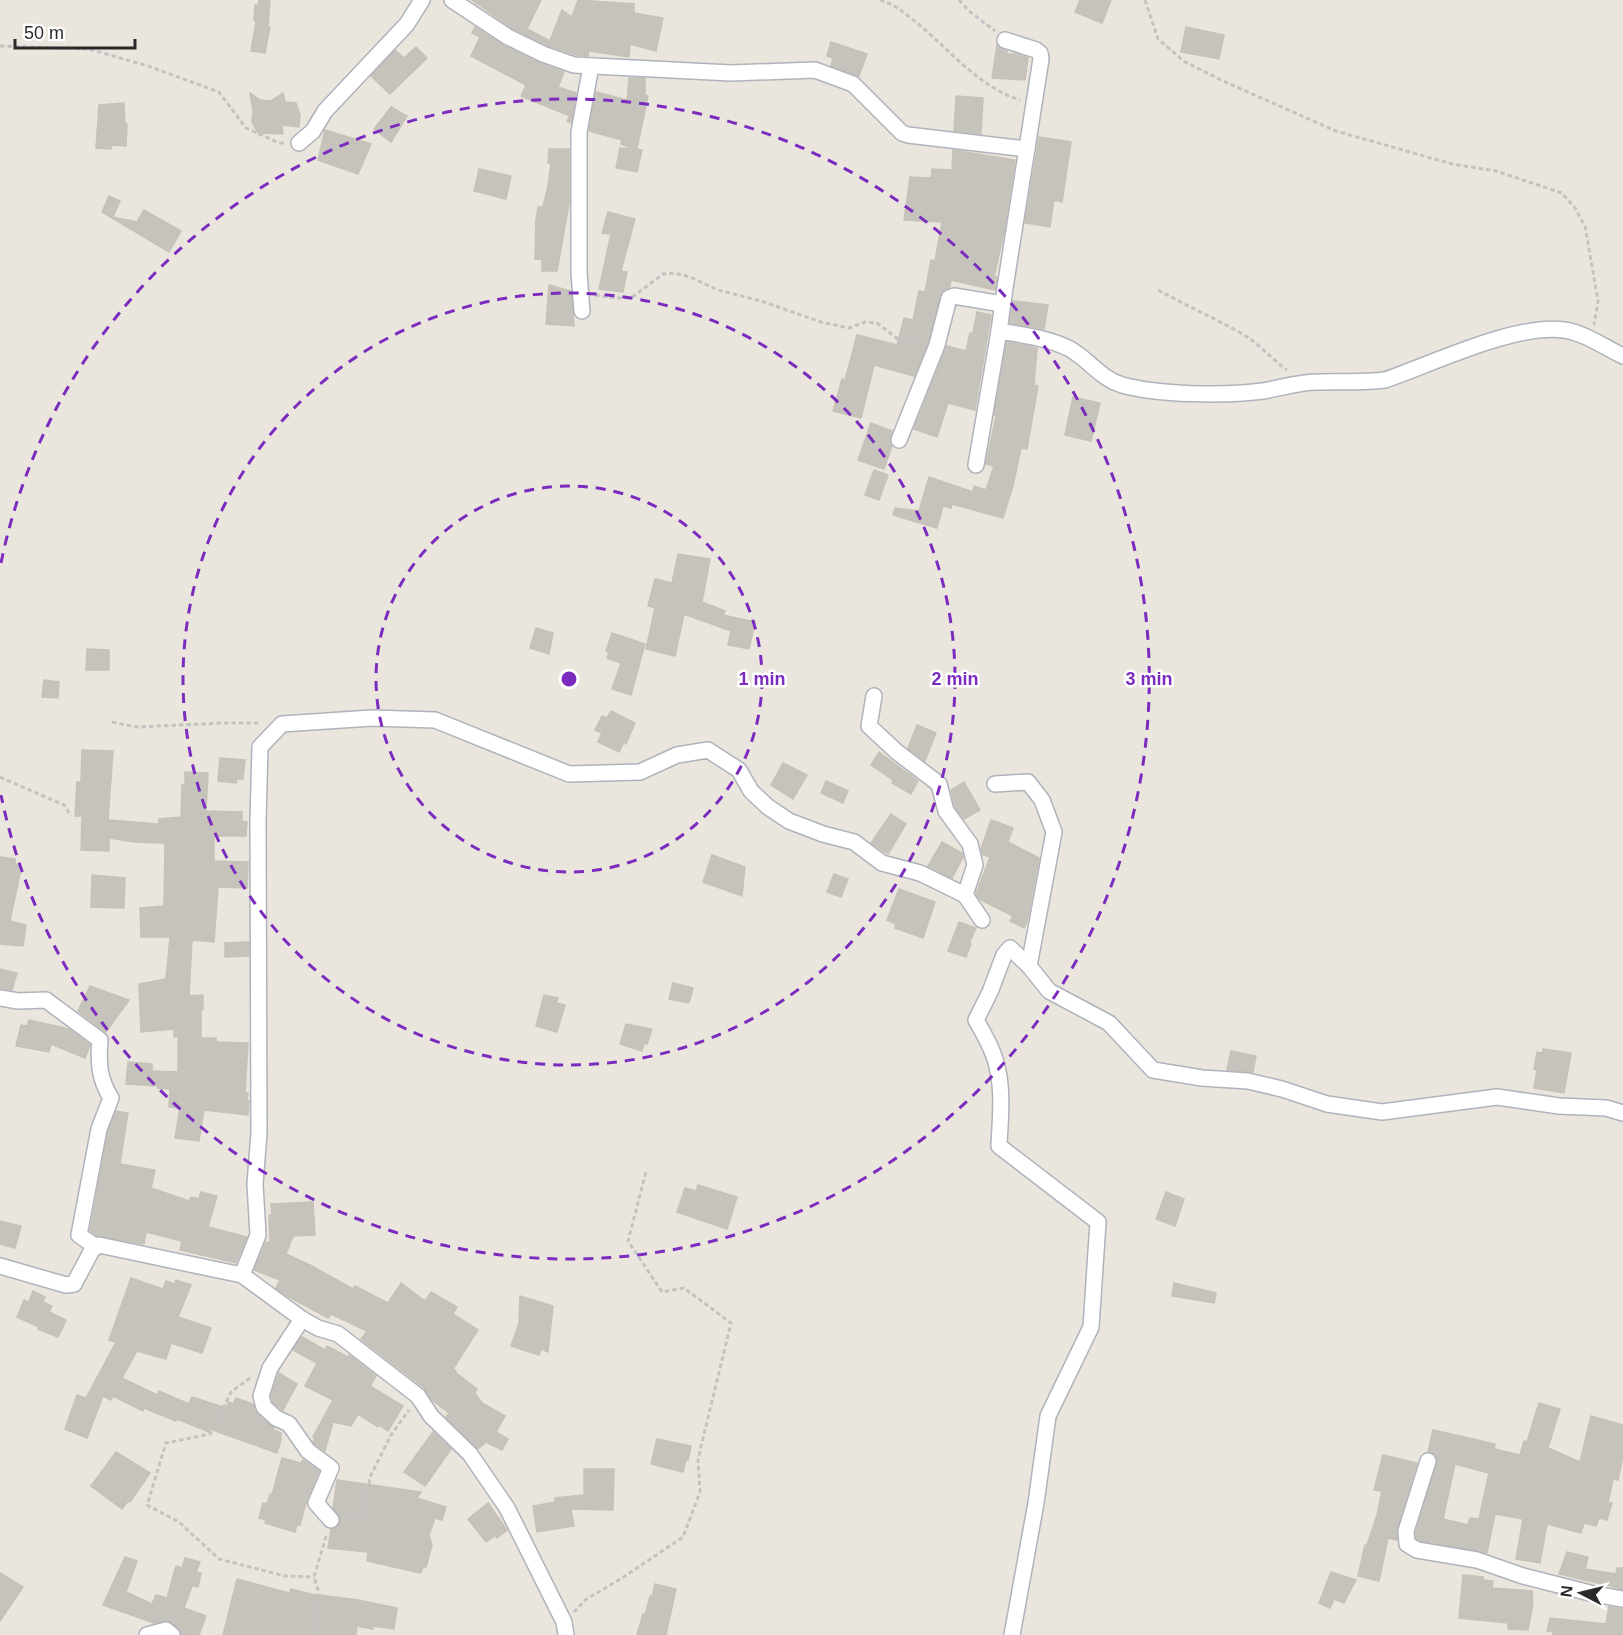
<svg xmlns="http://www.w3.org/2000/svg" width="1623" height="1635" viewBox="0 0 1623 1635" font-family="Helvetica,sans-serif">
	<rect width="100%" height="100%" fill="#ebe6dd"/>
	<g fill="#c6c3bc" stroke="#c6c2b7" stroke-width="1.5" fill-rule="evenodd">
		<polygon points="259,0 270,0 268,27 270,27 265,53 251,51 256,21 254,20 255,5 258,6"/>
		<polygon points="472,0 541,0 527,29 550,41 562,10 572,17 578,0 634,4 634,13 663,18 656,51 630,44 629,57 589,51 588,56 576,55 547,45 513,29"/>
		<polygon points="1080,0 1111,0 1102,23 1075,12"/>
		<polygon points="475,27 504,46 539,63 564,72 558,87 576,93 571,123 567,121 570,116 521,96 526,85 471,56 480,37 472,33"/>
		<polygon points="1186,27 1224,35 1219,59 1181,52"/>
		<polygon points="831,42 867,54 859,76 831,66 833,58 827,56"/>
		<polygon points="997,45 1007,51 1007,54 1016,54 1028,58 1025,80 992,78"/>
		<polygon points="416,47 427,58 390,94 371,76 395,50 404,58"/>
		<polygon points="629,78 645,78 645,95 648,96 637,149 642,150 637,172 616,168 620,148 634,149 621,144 622,140 589,131 596,92 627,100"/>
		<polygon points="250,93 260,100 271,101 283,93 285,102 296,103 300,115 299,127 282,125 283,134 258,133 252,122 253,111"/>
		<polygon points="956,96 983,98 981,134 954,131"/>
		<polygon points="124,103 125,124 127,124 126,146 111,145 111,149 96,148 99,105"/>
		<polygon points="391,107 407,116 391,142 374,129"/>
		<polygon points="325,130 371,144 358,174 318,160"/>
		<polygon points="1039,137 1071,142 1062,202 1054,200 1050,227 1025,223"/>
		<polygon points="549,149 569,149 569,204 557,271 542,271 542,259 535,259 536,220 538,207 543,207 548,186 551,163 548,163"/>
		<polygon points="953,150 1015,160 1004,232 994,277 997,277 995,290 951,280 950,287 942,291 940,296 928,342 914,376 874,365 861,418 833,411 842,379 845,380 857,335 897,345 904,318 913,320 919,291 925,292 931,260 935,261 942,222 904,220 910,177 931,178 932,169 952,170"/>
		<polygon points="479,169 511,176 506,199 474,191"/>
		<polygon points="109,196 120,201 113,217 137,222 144,210 181,231 169,252 102,212"/>
		<polygon points="608,212 635,219 621,271 627,272 623,292 599,289 611,234 602,233"/>
		<polygon points="549,285 571,291 574,326 546,324"/>
		<polygon points="1013,301 1048,305 1044,329 1010,323"/>
		<polygon points="977,312 991,315 975,410 948,403 937,437 914,429 947,346 966,351 970,333 973,333"/>
		<polygon points="1007,342 1037,348 1034,385 1038,386 1027,449 1021,448 1013,486 1003,518 952,504 951,508 943,506 937,528 893,515 895,508 919,511 929,477 973,492 974,486 986,490 994,466 986,464 996,416 994,415"/>
		<polygon points="1073,397 1100,403 1091,441 1065,435"/>
		<polygon points="871,423 892,431 889,441 892,446 884,469 858,460"/>
		<polygon points="874,470 888,475 879,500 865,495"/>
		<polygon points="678,554 710,559 702,602 725,611 723,615 755,622 749,649 728,645 731,631 684,614 675,656 646,649 655,608 648,606 655,579 672,583"/>
		<polygon points="536,628 553,633 549,654 530,648"/>
		<polygon points="612,633 645,644 631,695 612,689 621,663 607,658 609,652 606,651"/>
		<polygon points="87,649 109,650 109,670 86,670"/>
		<polygon points="44,680 59,682 58,698 42,697"/>
		<polygon points="611,711 635,723 626,744 624,742 619,752 598,742 602,733 595,730 602,716 607,718"/>
		<polygon points="917,725 936,733 925,761 908,748"/>
		<polygon points="82,750 113,751 108,820 159,824 159,819 181,817 182,785 185,785 185,772 208,773 206,811 242,812 242,821 247,822 246,836 214,836 214,861 248,862 247,888 218,887 214,942 192,940 189,996 203,995 203,1010 201,1010 201,1038 216,1038 216,1042 248,1043 245,1093 248,1093 247,1101 249,1101 248,1115 204,1110 199,1141 175,1138 180,1108 169,1107 170,1089 158,1088 158,1086 126,1084 128,1062 152,1064 152,1071 178,1072 178,1036 174,1037 174,1029 141,1032 139,984 166,979 170,937 141,937 140,908 164,906 165,843 134,842 109,838 109,851 81,850 82,816 75,816 77,782 81,782"/>
		<polygon points="879,752 918,781 911,794 892,783 893,780 871,765"/>
		<polygon points="220,758 245,760 243,779 237,779 236,783 218,781"/>
		<polygon points="783,763 807,775 793,799 771,785"/>
		<polygon points="826,781 848,791 843,803 821,793"/>
		<polygon points="964,782 980,810 964,819 955,807 951,790"/>
		<polygon points="891,814 906,824 888,854 871,843"/>
		<polygon points="991,820 1013,828 1008,842 1039,858 1027,922 1024,928 1010,921 1013,916 979,899 976,894 990,857 983,855 981,849"/>
		<polygon points="942,842 962,853 963,857 952,878 928,866"/>
		<polygon points="712,855 745,867 742,896 703,882"/>
		<polygon points="0,857 15,859 15,864 19,865 19,868 21,869 10,921 26,925 23,946 0,944"/>
		<polygon points="834,874 848,879 841,897 827,892"/>
		<polygon points="92,875 125,878 124,908 91,907"/>
		<polygon points="899,889 935,902 923,938 895,928 896,924 887,920"/>
		<polygon points="959,922 976,928 969,944 971,944 966,957 948,951"/>
		<polygon points="249,942 249,956 225,957 225,943"/>
		<polygon points="0,969 17,973 12,990 0,988"/>
		<polygon points="673,983 693,988 689,1003 669,999"/>
		<polygon points="90,986 129,1000 106,1032 78,1011"/>
		<polygon points="544,995 558,998 556,1003 565,1005 557,1032 536,1026"/>
		<polygon points="29,1020 69,1029 90,1045 85,1058 51,1044 49,1052 16,1046 21,1025 27,1026"/>
		<polygon points="626,1024 652,1029 647,1044 644,1043 642,1051 620,1044"/>
		<polygon points="1543,1049 1571,1053 1564,1093 1534,1088 1537,1070 1534,1069 1537,1052 1543,1053"/>
		<polygon points="1231,1051 1256,1056 1253,1072 1227,1070"/>
		<polygon points="116,1111 128,1113 120,1164 155,1170 151,1188 189,1201 191,1197 199,1199 201,1192 217,1196 208,1227 247,1237 236,1263 180,1250 182,1241 146,1232 144,1244 97,1236 90,1231 108,1132"/>
		<polygon points="698,1185 737,1197 727,1229 677,1212 685,1188 696,1191"/>
		<polygon points="1166,1192 1184,1199 1175,1226 1156,1219"/>
		<polygon points="313,1202 315,1235 293,1236 286,1254 312,1266 353,1289 355,1286 388,1303 401,1283 425,1301 431,1292 457,1307 453,1314 478,1330 453,1369 456,1371 455,1372 477,1389 475,1393 482,1403 505,1416 496,1432 508,1439 502,1450 486,1442 478,1449 446,1417 449,1413 432,1400 424,1388 361,1339 367,1331 331,1314 328,1318 284,1294 276,1288 280,1280 254,1270 266,1242 270,1243 269,1215 272,1215 271,1204"/>
		<polygon points="0,1221 21,1226 15,1248 0,1244"/>
		<polygon points="131,1278 163,1289 166,1281 175,1284 176,1280 191,1285 178,1317 211,1328 202,1353 171,1343 166,1359 137,1351 122,1378 157,1395 159,1391 189,1404 192,1397 226,1408 229,1402 233,1404 236,1398 253,1404 257,1414 274,1428 273,1430 281,1433 281,1440 277,1453 210,1429 209,1432 177,1419 176,1421 144,1408 143,1411 113,1396 111,1400 103,1396 87,1438 65,1429 77,1395 86,1398 116,1342 109,1340"/>
		<polygon points="1174,1283 1216,1293 1214,1303 1172,1296"/>
		<polygon points="33,1291 45,1297 43,1302 52,1306 49,1312 66,1320 58,1337 38,1329 39,1327 17,1317 24,1300 29,1302"/>
		<polygon points="520,1296 553,1306 548,1352 541,1349 539,1355 511,1346 519,1323"/>
		<polygon points="302,1337 325,1350 327,1346 348,1357 349,1355 376,1376 370,1386 403,1406 388,1431 379,1425 378,1427 358,1414 351,1426 333,1422 325,1451 315,1444 313,1442 315,1438 313,1437 333,1400 305,1386 317,1363 293,1350"/>
		<polygon points="279,1373 297,1384 283,1410 273,1402 271,1396"/>
		<path d="M1539,1403l21,6 -12,39 32,14 11,-46 32,9v31l-5,24 -5,-1 -5,24h4l-5,17 -8,-2 -3,8 -12,-3 -3,10 -34,-9 -7,39 -24,-4 7,-40 -28,-5 -8,39 -67,-12 -4,-3v-6l21,-69 -1,-8 -8,-3 5,-22 62,14 -1,5 26,6 4,-14 3,1zM1455,1464l34,9 -10,46 -9,-1 -2,7 -25,-6z"/>
		<polygon points="433,1432 451,1449 425,1486 404,1472"/>
		<polygon points="657,1439 691,1446 688,1460 686,1459 683,1472 651,1464"/>
		<polygon points="116,1452 150,1473 130,1502 128,1501 122,1509 91,1486"/>
		<polygon points="1383,1455 1417,1463 1397,1528 1397,1540 1388,1538 1379,1581 1358,1576 1365,1545 1367,1545 1377,1515 1382,1491 1374,1490"/>
		<polygon points="282,1458 301,1463 303,1460 319,1471 307,1499 300,1525 297,1524 295,1532 265,1523 266,1520 259,1518 263,1503 267,1504 270,1494 272,1495"/>
		<polygon points="584,1469 614,1469 613,1510 571,1509 574,1526 537,1532 533,1506 555,1502 555,1498 584,1495"/>
		<polygon points="337,1480 421,1492 417,1498 446,1507 442,1520 435,1518 429,1535 432,1545 426,1567 423,1567 421,1573 367,1561 368,1552 328,1548 331,1529 337,1528 340,1523 340,1518 333,1508"/>
		<polygon points="488,1503 507,1530 497,1538 495,1536 486,1542 468,1519"/>
		<polygon points="1567,1552 1588,1557 1585,1569 1616,1574 1617,1568 1623,1568 1623,1589 1559,1574"/>
		<polygon points="125,1557 137,1561 126,1592 152,1604 156,1595 167,1598 176,1566 182,1568 185,1558 200,1562 196,1572 201,1573 198,1587 192,1586 184,1608 206,1616 199,1635 181,1634 178,1628 169,1621 154,1623 103,1605"/>
		<polygon points="1331,1572 1356,1580 1344,1603 1334,1599 1330,1608 1319,1603"/>
		<polygon points="0,1573 23,1587 0,1621"/>
		<polygon points="1463,1575 1483,1577 1483,1580 1493,1581 1492,1588 1532,1591 1533,1604 1528,1630 1508,1629 1508,1623 1459,1618"/>
		<polygon points="237,1579 289,1593 291,1589 311,1594 358,1600 397,1608 394,1629 373,1626 373,1629 357,1626 356,1635 223,1635"/>
		<polygon points="655,1584 676,1589 666,1635 637,1635 643,1614 645,1615 650,1596 652,1597"/>
		<polygon points="1609,1606 1623,1609 1623,1635 1553,1635 1553,1631 1547,1631 1550,1618 1606,1624"/>
	</g>
	<g fill="none" stroke-linecap="round" stroke-linejoin="round">
		<defs>
			<g id="street">
				<polyline points="452,0 508,37 543,54 574,65 731,73 815,70 853,84 902,133 908,135 1027,149"/>
				<polyline points="299,143 313,131 325,111 407,24 422,0"/>
				<polyline points="582,311 579,273 579,132 591,66"/>
				<polyline points="999,331 1005,288 1041,59 1040,53 1036,50 1005,40"/>
				<polyline points="899,440 937,345 949,298 954,296 1002,304"/>
				<path d="M976,465l23,-134c24,4 49,7 71,18 19,11 30,29 52,36 37,10 102,11 141,6 18,-3 36,-9 54,-9 23,-1 45,1 68,-2 47,-16 131,-57 179,-50 21,3 40,17 59,26"/>
				<polyline points="874,696 869,726 897,752 939,784 946,811 970,844 975,865 965,895"/>
				<polyline points="995,784 1028,782 1042,800 1054,832 1029,966 1049,991 1109,1023 1153,1070 1202,1078 1248,1081 1282,1089 1327,1104 1382,1112 1497,1097 1559,1106 1606,1108 1623,1113"/>
				<path d="M0,998l18,3 28,-1 54,40c-2,22 -1,39 11,58l-12,31 -20,106 17,12"/>
				<polyline points="0,1266 66,1285 74,1284 92,1250 99,1245 242,1275 302,1319 318,1328 338,1334 418,1396 431,1416 470,1454 507,1508 564,1622 566,1635"/>
				<polyline points="242,1275 258,1235 255,1184 259,1133 258,821 260,747 282,724 372,718 435,720 569,774 640,772 677,755 708,750 739,770 751,791 768,807 789,821 823,834 854,842 882,863 920,873 965,895 982,920"/>
				<polyline points="302,1319 270,1368 261,1396 264,1407 276,1418 289,1424 308,1451 331,1468 316,1503 331,1520"/>
				<polyline points="1428,1461 1406,1531 1407,1544 1417,1550 1477,1560 1523,1576 1594,1594 1623,1599"/>
				<polyline points="147,1635 166,1630 172,1635"/>
				<path d="M1012,1635l24,-132 12,-87 43,-89 7,-105 -99,-76c1,-24 4,-51 -1,-75 -3,-18 -13,-35 -22,-51l14,-28 14,-37 6,-7 19,18"/>
			</g>
		</defs>
		<use href="#street" stroke="#b0b2bc" stroke-width="18"/>
		<g stroke="#c3c3c3" stroke-width="3" stroke-dasharray="4.5 3" stroke-linecap="butt">
			<path d="M880,0c13,4 21,10 32,19 35,27 64,67 108,81"/>
			<polyline points="959,0 969,11 995,31"/>
			<polyline points="1145,0 1158,39 1185,62 1223,81 1336,131 1452,164 1496,171 1562,193 1575,208 1585,226 1598,301 1594,325"/>
			<polyline points="0,46 89,49 148,66 219,92 246,128 279,143 285,143"/>
			<path d="M1158,290c27,15 54,27 81,42 19,10 31,26 48,38"/>
			<polyline points="595,295 615,298 631,298 663,274 674,273 690,277 718,290 761,301 821,322 849,328 865,322 877,323 899,340 924,343"/>
			<polyline points="112,722 136,727 223,723 260,723"/>
			<polyline points="0,777 64,805 71,816"/>
			<polyline points="250,1378 231,1392 210,1434 166,1443 147,1505 179,1522 219,1559 285,1576 314,1577"/>
			<polyline points="346,1519 364,1518 370,1477 391,1435 409,1410"/>
			<polyline points="574,1612 585,1600 622,1578 683,1537 700,1492 698,1459 731,1323 684,1288 662,1292 628,1241 646,1172"/>
			<polyline points="314,1635 320,1596 314,1577 327,1533"/>
		</g>
		<use href="#street" stroke="#fff" stroke-width="15"/>
	</g>
	<g fill="none" stroke="#7b2cbf" stroke-width="3" stroke-dasharray="10 8">
		<circle cx="569" cy="679" r="193"/>
		<circle cx="569" cy="679" r="386"/>
		<path d="M1 563A580 580 0 1 1 1 795"/>
	</g>
	<circle cx="569" cy="679" r="9" fill="#7b2cbf" stroke="#fff" stroke-width="3"/>
	<g font-size="18" text-anchor="middle" font-weight="bold" fill="#7b2cbf" stroke="#fff" stroke-width="5" stroke-linejoin="round" paint-order="stroke">
		<text x="762" y="685">1 min</text>
		<text x="955" y="685">2 min</text>
		<text x="1149" y="685">3 min</text>
	</g>
	<g transform="translate(1581 1593) rotate(277)" stroke="#ffffff" stroke-width="4.5" paint-order="stroke">
	<path d="M0-4.5L10 22L0 15L-10 22Z" fill="#2a2a2a"/>
	<text y="-9" font-size="16" font-weight="bold" text-anchor="middle" fill="#2a2a2a">N</text>
	</g>
	<path d="M15 39v9h120v-9" fill="none" stroke="#2a2a2a" stroke-width="3"/>
	<text x="24" y="39" font-size="18" fill="#2a2a2a" stroke="#ffffff" stroke-width="4.5" paint-order="stroke">50 m</text>
</svg>
